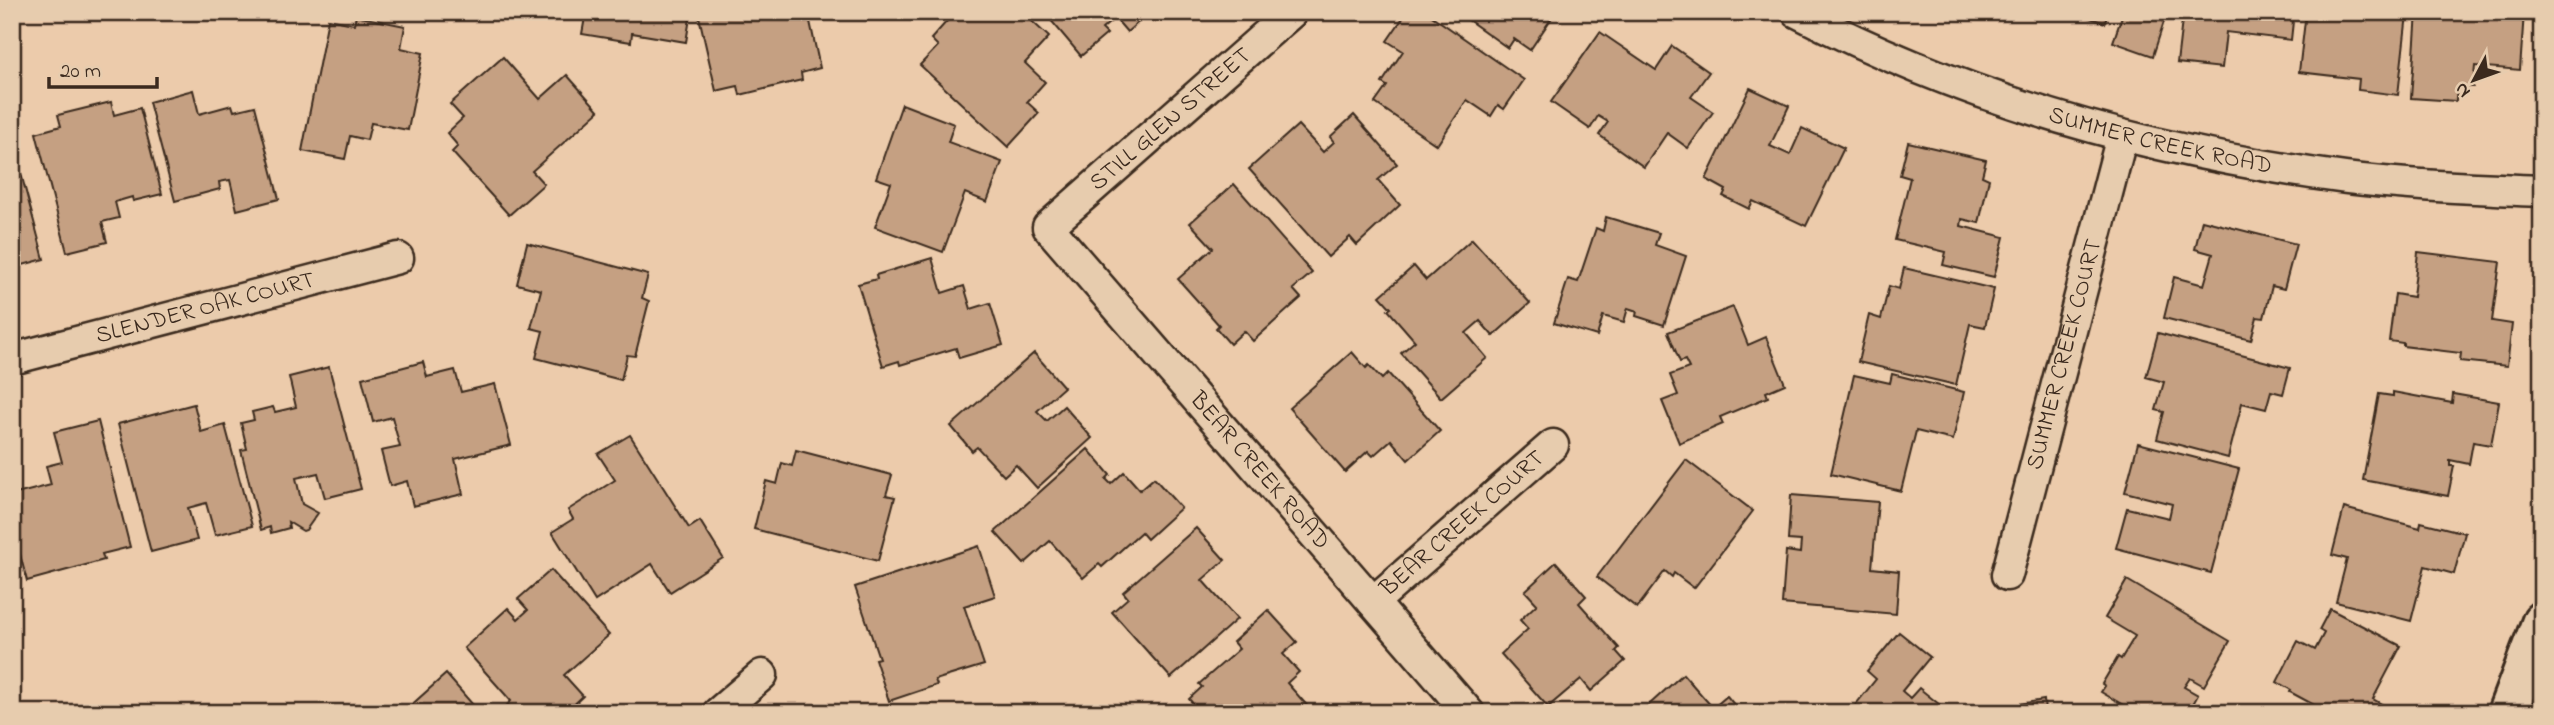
<svg xmlns="http://www.w3.org/2000/svg" width="2554" height="725" viewBox="0 0 2554 725" font-family="'Indie Flower',sans-serif">
	<rect width="100%" height="100%" fill="#eccbab"/>
	<filter id="ink" filterUnits="userSpaceOnUse"><feTurbulence type="fractalNoise" baseFrequency=".0143" numOctaves="2"/><feDisplacementMap in="SourceGraphic" scale="14" xChannelSelector="R" yChannelSelector="G"/><feConvolveMatrix kernelMatrix="1 2 1 2 8 2 1 2 1" color-interpolation-filters="sRGB"/></filter>
	<g filter="url(#ink)">
		<g fill="#c5a082" stroke="#3b2a1e" stroke-width="2">
			<polygon points="586,12 691,12 686,42 632,33 631,42 582,34"/>
			<polygon points="698,12 808,12 820,68 801,73 802,80 740,95 738,86 716,91"/>
			<polygon points="955,12 1022,12 1049,37 1025,63 1045,82 1027,102 1039,113 1008,147 920,65 938,46 931,39"/>
			<polygon points="1044,12 1150,12 1127,32 1115,18 1102,29 1107,34 1081,56"/>
			<polygon points="1407,12 1426,12 1524,80 1504,109 1498,105 1491,116 1467,100 1437,145 1375,103 1387,86 1382,83 1403,51 1387,41"/>
			<polygon points="1457,12 1547,12 1553,16 1530,50 1514,39 1508,48"/>
			<polygon points="2072,12 2108,12 2105,23"/>
			<polygon points="2111,12 2167,12 2153,56 2113,42 2122,16"/>
			<polygon points="2183,12 2294,12 2291,40 2226,32 2222,68 2177,63"/>
			<polygon points="2306,12 2407,14 2398,95 2358,90 2359,79 2299,72"/>
			<polygon points="2417,12 2524,12 2520,70 2475,66 2473,87 2457,86 2456,101 2411,98"/>
			<polygon points="356,16 405,26 401,48 423,53 408,130 371,123 367,140 350,136 345,159 302,151 328,19 354,24"/>
			<polygon points="1600,32 1656,70 1672,46 1709,72 1691,97 1713,112 1688,148 1667,133 1644,167 1599,135 1608,122 1598,116 1590,129 1551,102"/>
			<polygon points="503,57 540,99 567,75 599,111 532,171 544,184 509,215 452,152 458,146 447,133 463,118 450,104"/>
			<polygon points="1750,88 1789,106 1770,146 1790,155 1802,128 1844,148 1806,226 1753,201 1749,209 1723,196 1726,190 1706,179"/>
			<polygon points="193,90 199,114 232,105 234,111 255,106 279,199 237,210 230,180 219,182 220,189 175,201 149,102"/>
			<polygon points="111,102 114,115 140,108 162,194 133,201 132,197 115,202 119,218 102,222 107,242 67,252 36,133 61,126 58,115"/>
			<polygon points="902,104 954,124 948,142 1002,162 987,202 965,193 943,252 875,227 891,183 876,178"/>
			<polygon points="1354,115 1397,164 1378,180 1400,205 1357,245 1350,237 1328,257 1249,169 1298,125 1323,152 1334,142 1330,137"/>
			<polygon points="12,140 44,259 12,268"/>
			<polygon points="1908,142 1986,160 1982,176 1989,179 1979,223 1962,219 1961,226 2004,237 1994,277 1943,265 1946,252 1895,240 1910,178 1900,175"/>
			<polygon points="1234,184 1312,273 1293,289 1301,298 1253,341 1244,331 1230,344 1216,328 1219,325 1178,279 1213,248 1190,223"/>
			<polygon points="1606,217 1659,233 1655,245 1686,256 1664,325 1636,316 1637,311 1628,308 1624,322 1603,316 1597,336 1554,323 1568,279 1578,282 1596,228 1603,231"/>
			<polygon points="2202,220 2296,244 2284,289 2272,286 2264,318 2257,317 2251,340 2164,318 2174,277 2204,285 2213,254 2195,249"/>
			<polygon points="1472,239 1530,303 1493,336 1480,321 1466,333 1487,358 1441,398 1401,353 1415,341 1388,310 1391,308 1380,296 1414,266 1426,280"/>
			<polygon points="527,243 648,275 642,298 649,301 635,356 627,355 621,380 536,358 543,331 531,328 541,290 517,284"/>
			<polygon points="2418,252 2500,262 2492,321 2512,324 2507,366 2460,361 2461,353 2403,346 2403,343 2389,341 2395,294 2413,297"/>
			<polygon points="932,258 942,293 964,286 971,309 990,303 1003,345 959,358 956,348 900,365 899,361 883,366 858,284 877,279 876,275"/>
			<polygon points="1904,268 1994,289 1985,327 1970,324 1956,385 1858,362 1869,315 1881,319 1889,286 1899,289"/>
			<polygon points="1733,307 1748,345 1766,337 1785,384 1766,392 1768,397 1720,417 1723,424 1679,443 1662,401 1678,395 1670,375 1689,368 1685,360 1680,362 1668,332"/>
			<polygon points="2158,333 2290,368 2283,394 2271,391 2266,409 2242,403 2228,458 2157,439 2164,412 2156,410 2164,382 2146,377"/>
			<polygon points="1352,352 1366,368 1369,365 1382,379 1388,373 1440,431 1408,460 1391,440 1373,456 1368,451 1345,472 1289,408"/>
			<polygon points="1034,353 1064,387 1037,411 1047,421 1064,406 1092,438 1037,488 1016,465 1004,476 977,447 972,451 951,426"/>
			<polygon points="423,362 427,377 455,370 461,392 495,384 511,445 455,459 463,494 413,506 407,481 390,486 381,451 400,447 392,417 373,422 362,378"/>
			<polygon points="329,367 361,489 325,498 318,473 296,478 302,504 318,513 306,530 303,531 288,522 289,528 271,533 270,527 261,530 241,450 247,449 241,423 254,420 252,412 273,407 275,412 296,407 289,377"/>
			<polygon points="1892,374 1964,392 1953,440 1916,431 1901,491 1831,474 1854,375 1890,383"/>
			<polygon points="2393,392 2452,403 2453,394 2499,402 2491,445 2473,442 2469,464 2450,460 2450,466 2454,466 2448,496 2363,480 2379,394 2393,396"/>
			<polygon points="194,404 201,432 225,425 252,526 215,535 206,503 188,508 197,540 151,552 118,424"/>
			<polygon points="98,421 130,547 102,554 104,560 27,581 12,524 12,495 51,485 46,466 62,462 54,432"/>
			<polygon points="630,435 689,528 700,521 723,558 670,592 652,564 595,601 552,532 573,519 568,510 615,480 598,454"/>
			<polygon points="2138,443 2239,469 2211,573 2116,548 2127,508 2169,518 2172,504 2125,492"/>
			<polygon points="1088,449 1110,475 1106,479 1111,484 1124,472 1140,490 1154,478 1181,508 1147,539 1141,532 1102,567 1099,564 1083,578 1050,541 1024,564 995,532"/>
			<polygon points="796,450 892,475 886,495 895,497 878,561 754,529 766,481 777,484 782,463 792,466"/>
			<polygon points="1686,460 1753,511 1694,588 1674,573 1672,577 1665,571 1637,608 1597,577"/>
			<polygon points="1791,495 1878,502 1872,568 1899,571 1896,614 1782,604 1786,551 1800,553 1801,541 1788,540"/>
			<polygon points="2344,508 2420,528 2421,522 2465,533 2454,574 2425,566 2411,621 2336,602 2347,559 2332,555"/>
			<polygon points="1196,528 1225,560 1202,580 1237,619 1171,678 1112,612 1128,598 1123,592"/>
			<polygon points="979,546 995,596 964,606 984,665 935,680 937,685 889,701 875,659 879,658 855,587"/>
			<polygon points="1556,562 1586,596 1579,603 1619,648 1616,651 1625,661 1591,691 1581,679 1548,707 1501,654 1528,629 1520,620 1537,604 1525,591"/>
			<polygon points="551,570 609,635 564,675 583,696 565,713 514,713 507,705 511,701 464,648 508,608 518,619 528,610 518,599"/>
			<polygon points="2127,580 2230,641 2204,686 2190,678 2184,687 2198,695 2188,713 2137,713 2101,692 2105,686 2102,684 2118,657 2121,659 2135,636 2105,618"/>
			<polygon points="2330,609 2401,646 2373,699 2397,713 2329,713 2290,692 2291,690 2277,682 2298,641 2315,650 2324,633 2319,630"/>
			<polygon points="1268,610 1297,642 1283,654 1299,672 1287,683 1311,710 1308,713 1201,713 1189,699 1202,687 1199,684 1239,649 1233,642"/>
			<polygon points="1899,632 1930,657 1902,691 1910,698 1919,688 1950,713 1849,713 1876,679 1867,671"/>
			<polygon points="446,674 480,713 410,713 407,709"/>
			<polygon points="1683,674 1713,708 1727,696 1741,713 1640,713"/>
			<polygon points="2044,700 2045,713 2001,713 2000,707"/>
		</g>
		<g fill="none" stroke-linecap="round" stroke-linejoin="round">
			<defs>
				<g id="minor">
					<path id="s1" d="M1292,12l-244,215 421,486"/>
					<path id="s2" d="M1797,12c171,89 359,141 549,166 65,8 131,10 196,13"/>
					<path id="s3" d="M12,359l386,-101"/>
					<path id="s4" d="M2007,575l115,-439"/>
					<path id="s5" d="M1373,602l180,-157"/>
					<polyline points="718,713 762,675"/>
				</g>
				<polyline id="tertiary" points="2507,713 2542,621"/>
			</defs>
			<use href="#minor" stroke="#3b2a1e" stroke-width="35"/>
			<use href="#tertiary" stroke="#3b2a1e" stroke-width="44"/>
			<use href="#minor" stroke="#e7ccae" stroke-width="30"/>
			<use href="#tertiary" stroke="#e7ccae" stroke-width="38"/>
		</g>
	</g>
	<g text-anchor="middle" dominant-baseline="central" stroke-width="5" stroke-linejoin="round" paint-order="stroke">
		<g font-size="24" fill="#3b2a1e" stroke="#e7ccae">
			<text transform="translate(1171 120) rotate(-41)">STILL GLEN STREET</text>
			<text stroke="none"><textPath href="#s2" startOffset="387">SUMMER CREEK ROAD</textPath></text>
			<text stroke="none"><textPath href="#s3" startOffset="200">SLENDER OAK COURT</textPath></text>
			<text stroke="none"><textPath href="#s4" startOffset="228">SUMMER CREEK COURT</textPath></text>
			<text stroke="none"><textPath href="#s1" startOffset="648">BEAR CREEK ROAD</textPath></text>
			<text stroke="none"><textPath href="#s5" startOffset="119">BEAR CREEK COURT</textPath></text>
		</g>
	</g>
	<rect width="2554" height="725" fill="none" stroke="#e7ccae" stroke-width="42"/>
	<rect x="21" y="21" width="2512" height="683" fill="none" stroke="#3b2a1e" stroke-width="2.5" filter="url(#ink)"/>
	<g transform="translate(2474 80) rotate(229)" stroke="#e7ccae" stroke-width="5" paint-order="stroke">
	<path d="M0-5L12 26L0 18L-12 26Z" fill="#3b2a1e"/>
	<text y="-10" font-size="19" font-weight="bold" text-anchor="middle" fill="#3b2a1e">N</text>
	</g>
	<path d="M49 77v10h108v-10" fill="none" stroke="#3b2a1e" stroke-width="3.5"/>
	<text x="60" y="77" font-size="21" fill="#3b2a1e" stroke="#e7ccae" stroke-width="5" paint-order="stroke">20 m</text>
</svg>
